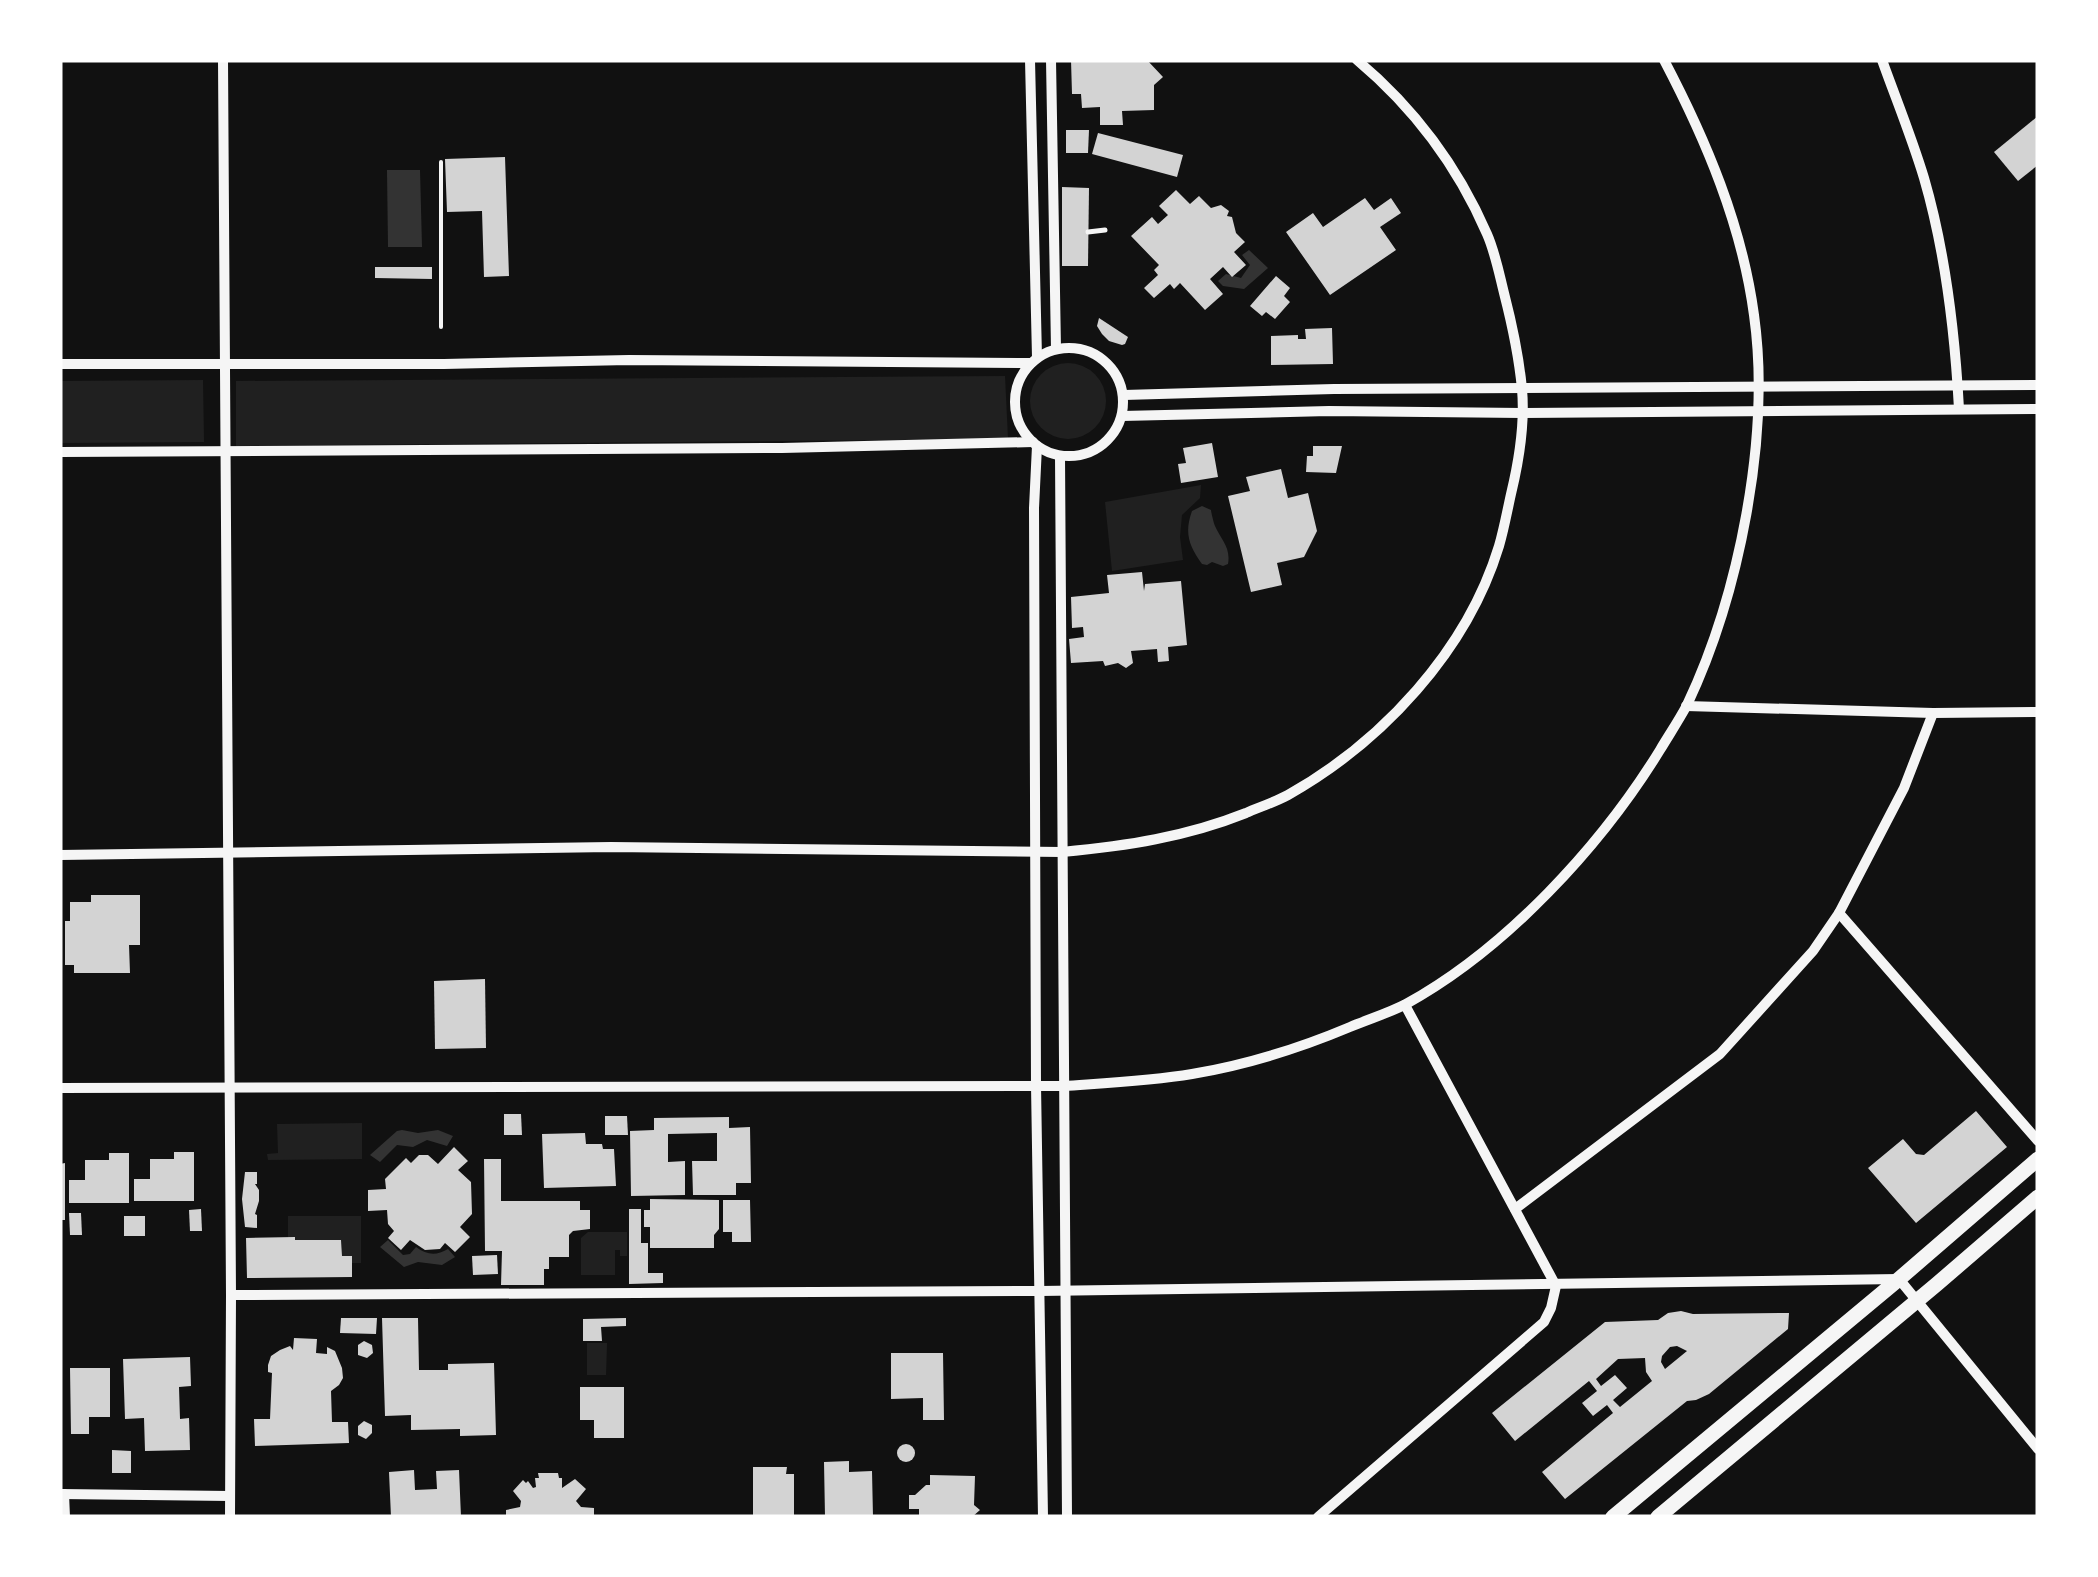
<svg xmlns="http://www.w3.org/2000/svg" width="2098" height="1577" viewBox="0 0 2098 1577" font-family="'Titillium Web',sans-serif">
	<rect width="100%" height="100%" fill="#111"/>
	<g fill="#202020">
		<circle cx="1068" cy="401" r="38"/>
		<polygon points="1005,376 1008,439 236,446 236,381"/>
		<polygon points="203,380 204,442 60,443 60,381"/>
		<polygon points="1201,485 1200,498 1182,515 1180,537 1183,560 1112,571 1105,502"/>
		<polygon points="362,1123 362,1159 268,1160 267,1154 278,1153 277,1124"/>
		<polygon points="288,1216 361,1216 361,1263 352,1263 352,1256 342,1256 341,1240 295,1240 288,1238"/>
		<polygon points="588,1232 627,1232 627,1256 620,1256 620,1250 615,1250 615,1275 581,1275 581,1238"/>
		<polygon points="587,1343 607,1343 606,1375 587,1375"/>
	</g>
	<g fill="#333">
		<polygon points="387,170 420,170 422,247 388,247"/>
		<polygon points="1249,250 1268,268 1244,289 1223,286 1218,281 1226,274 1241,278 1250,265 1242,255"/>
		<path d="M1202,506l9,4c0,2 3,14 4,16 6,14 16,21 13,38l-5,2 -11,-4 -5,3 -5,-1c-13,-18 -18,-31 -10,-53z"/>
		<polygon points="402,1130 418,1133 438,1130 453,1136 447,1146 427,1140 413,1147 397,1145 380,1162 370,1155 397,1131"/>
		<path d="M388,1240l15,15 7,-1 6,-7c11,8 20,9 32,2l7,8 -13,8 -24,-3 -14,5 -24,-20z"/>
	</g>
	<g fill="#d3d3d3" fill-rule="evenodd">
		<polygon points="1071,60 1147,60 1163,77 1154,85 1154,110 1122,111 1123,125 1100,125 1100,107 1082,108 1081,94 1072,94"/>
		<polygon points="2038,116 2038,165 2018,181 1994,152"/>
		<polygon points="1066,130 1089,130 1088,153 1066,153"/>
		<polygon points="1098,133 1183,155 1177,177 1092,154"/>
		<polygon points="505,157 509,276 484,277 482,211 447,212 445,159"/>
		<polygon points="1062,187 1089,188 1088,266 1062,266"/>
		<polygon points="1176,190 1190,204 1199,196 1211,208 1221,205 1229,211 1227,216 1232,217 1236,233 1245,242 1234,252 1246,265 1232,277 1223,267 1210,279 1223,294 1205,310 1180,283 1174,289 1170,284 1154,298 1144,288 1158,275 1154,270 1159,265 1131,236 1152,217 1158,224 1168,215 1159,206"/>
		<polygon points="1365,198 1374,210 1391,198 1401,213 1380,227 1396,250 1330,295 1286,232 1313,213 1323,227"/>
		<polygon points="375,267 432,267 432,279 375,278"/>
		<polygon points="1276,276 1290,288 1284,296 1290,302 1275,319 1266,312 1262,316 1250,306"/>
		<polygon points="1099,318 1128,337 1125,344 1122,345 1109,341 1102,334 1097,326"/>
		<polygon points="1332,328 1333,364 1271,365 1271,336 1298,335 1298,339 1306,339 1305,329"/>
		<polygon points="1212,443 1218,477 1181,483 1178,464 1186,463 1183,448"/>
		<polygon points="1313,446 1342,446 1336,473 1306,472 1307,456 1313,456"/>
		<polygon points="1281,469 1288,498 1308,493 1317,531 1304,557 1277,563 1282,585 1251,592 1228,496 1250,491 1246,477"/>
		<polygon points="1142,572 1144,591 1145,584 1181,581 1187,645 1168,647 1169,661 1158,662 1157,649 1131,651 1133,663 1126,668 1118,663 1105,666 1103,661 1071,663 1069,639 1084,637 1083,627 1072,628 1071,597 1109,593 1107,575"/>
		<polygon points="91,895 140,895 140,945 129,945 130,973 74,973 74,965 65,965 65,921 70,921 70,902 91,902"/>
		<polygon points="485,979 486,1048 435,1049 434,981"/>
		<polygon points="1976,1111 2007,1147 1916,1223 1868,1168 1903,1139 1916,1154 1924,1155"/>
		<polygon points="504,1114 521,1114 522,1135 504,1135"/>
		<polygon points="605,1116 627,1116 628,1135 605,1135"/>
		<polygon points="729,1117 729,1128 750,1127 751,1183 736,1183 736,1195 693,1195 692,1161 717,1161 717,1133 668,1134 668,1162 685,1161 685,1195 631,1196 630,1131 654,1130 654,1118"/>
		<polygon points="585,1133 586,1144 602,1144 603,1149 614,1149 616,1186 544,1188 542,1134"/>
		<polygon points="454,1147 468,1161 458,1170 471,1182 472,1214 460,1227 470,1237 455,1252 445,1243 440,1249 425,1250 410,1240 401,1250 388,1238 394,1231 388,1224 387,1210 368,1211 368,1190 386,1189 385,1179 406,1158 411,1163 419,1155 428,1155 438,1164"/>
		<polygon points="174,1152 194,1152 194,1201 134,1201 134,1179 150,1179 150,1159 174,1159"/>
		<polygon points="109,1153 129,1153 129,1203 69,1203 69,1180 85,1180 85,1160 109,1160"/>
		<polygon points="484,1159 501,1159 501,1201 580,1201 580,1210 590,1210 590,1229 573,1231 569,1235 569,1257 549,1257 549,1269 544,1269 544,1285 501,1285 502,1251 485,1251"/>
		<polygon points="65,1163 65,1220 60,1220 60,1164"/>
		<polygon points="245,1172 257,1172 257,1184 255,1184 259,1190 259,1201 255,1214 257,1215 257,1228 245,1227 242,1199"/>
		<polygon points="650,1199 719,1200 719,1229 714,1235 714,1248 650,1248 650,1227 644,1227 644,1210 650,1210"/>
		<polygon points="723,1200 750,1200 751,1242 732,1242 732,1232 723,1232"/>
		<polygon points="201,1209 202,1231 190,1231 189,1210"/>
		<polygon points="629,1209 641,1209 641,1243 648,1243 648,1273 663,1273 663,1283 629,1284"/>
		<polygon points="69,1213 81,1213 82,1235 70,1235"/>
		<rect x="124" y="1216" width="21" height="20"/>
		<polygon points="295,1237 295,1240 341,1240 342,1256 352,1256 352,1277 247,1278 246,1238"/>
		<polygon points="497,1255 498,1274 473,1275 472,1256"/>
		<path d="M1681,1311l12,3 96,-1 -1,16 -79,65 -13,6 -9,1 -122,98 -23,-27 71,-59 -6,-8 -14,11 -11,-13 15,-12 -8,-10 -74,60 -23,-28 113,-91 53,-2 10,-7zM1677,1346l10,5 -22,18 -4,-7 1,-6 8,-9zM1645,1358l1,14 6,9 -32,26 -7,-7 14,-12 -12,-13 -14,11 -5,-7 22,-20z"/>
		<polygon points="341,1318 377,1318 376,1334 340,1333"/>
		<polygon points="382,1318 418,1318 419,1370 448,1370 448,1364 494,1363 496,1435 460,1436 460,1429 411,1430 411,1415 385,1416"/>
		<polygon points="626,1318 626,1326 601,1327 602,1341 583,1341 583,1319"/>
		<polygon points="294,1338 317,1339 316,1353 327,1354 327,1347 335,1351 342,1368 343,1378 339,1385 331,1391 332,1422 348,1422 349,1443 255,1446 254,1419 270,1419 272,1373 268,1372 268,1365 271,1356 280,1350 290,1346 293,1350"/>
		<polygon points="364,1341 372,1345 373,1353 367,1358 358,1355 358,1345"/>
		<polygon points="891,1353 943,1353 944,1420 923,1420 923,1398 891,1399"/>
		<polygon points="190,1357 191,1386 179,1387 180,1419 189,1418 190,1450 145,1451 144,1418 125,1419 123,1359"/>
		<polygon points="70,1368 110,1368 110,1417 89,1417 89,1434 71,1434"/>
		<polygon points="580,1387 624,1387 624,1438 594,1438 594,1420 580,1420"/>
		<polygon points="364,1421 372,1425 372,1433 366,1439 358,1435 358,1426"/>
		<circle cx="906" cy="1453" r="9"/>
		<polygon points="112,1450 131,1451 131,1473 112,1473"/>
		<polygon points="849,1461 849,1472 872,1471 873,1517 864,1515 825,1517 824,1462"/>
		<polygon points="753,1467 787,1467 786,1474 794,1474 794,1516 753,1517"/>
		<polygon points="414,1470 415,1490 437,1489 436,1471 459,1470 461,1517 391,1517 389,1472"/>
		<polygon points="538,1473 558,1473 559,1478 562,1478 562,1488 575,1479 586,1489 576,1501 581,1507 594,1508 594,1517 506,1517 506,1510 520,1507 521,1501 513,1491 523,1480 526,1483 528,1481 533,1488 536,1487 535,1478 539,1478"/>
		<polygon points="930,1475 975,1476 974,1505 980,1510 972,1517 919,1517 919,1509 909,1509 909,1495 915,1495 926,1485 930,1485"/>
	</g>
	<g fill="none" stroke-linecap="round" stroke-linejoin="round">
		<polyline stroke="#f5f5f5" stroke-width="4" points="441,162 441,327"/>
		<polyline stroke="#f5f5f5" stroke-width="5" points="1088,232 1105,230"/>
		<g stroke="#f5f5f5" stroke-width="10">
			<polyline points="223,60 231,1295 230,1517"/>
			<polyline points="1030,60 1037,357"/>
			<polyline points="1051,60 1056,349"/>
			<path d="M1882,60c14,39 30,78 42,118 21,72 31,156 35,231"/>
			<circle cx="1069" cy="402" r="54"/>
			<polyline points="60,364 444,364 629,360 1031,363"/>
			<polyline points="1124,395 1334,389 2038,385"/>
			<polyline points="1122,416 1329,411 1523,413 2038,409"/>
			<polyline points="1037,446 1034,508 1036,1085 1043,1517"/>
			<polyline points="60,452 782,448 1033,442"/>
			<polyline points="1060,456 1067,1517"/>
			<polyline points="1686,706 1933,713 2038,712"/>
			<path d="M60,855l551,-8 451,5c64,-6 124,-15 184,-39 14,-6 29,-11 42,-18 94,-53 179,-144 211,-249 5,-17 8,-34 12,-52 8,-33 14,-71 11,-105 -3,-32 -10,-65 -18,-96 -5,-20 -9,-41 -17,-59 -29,-67 -74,-127 -130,-174"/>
			<polyline points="1839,913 2038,1141"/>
			<path d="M60,1088l1004,-2c42,-3 86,-5 128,-12 54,-9 108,-26 158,-47 19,-8 39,-14 56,-23 100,-55 195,-158 254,-254 9,-15 19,-30 27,-45 52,-110 84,-269 67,-390 -12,-90 -48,-175 -90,-255"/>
			<polyline points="1515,1209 1720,1054 1813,951 1839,913 1904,788 1933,713"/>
			<polyline points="231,1295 1040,1291 1899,1279 2038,1449"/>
			<polyline points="60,1494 230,1496"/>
			<polyline points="64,1494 65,1517"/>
			<polyline points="1318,1517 1544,1322 1551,1308 1556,1286 1405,1005"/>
		</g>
		<g stroke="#f5f5f5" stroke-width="15">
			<polyline points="1613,1517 1899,1279 2038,1159"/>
			<polyline points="1658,1517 1937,1284 2038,1197"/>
		</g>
	</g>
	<rect width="2098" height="1577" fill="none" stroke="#ffffff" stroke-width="125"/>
</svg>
